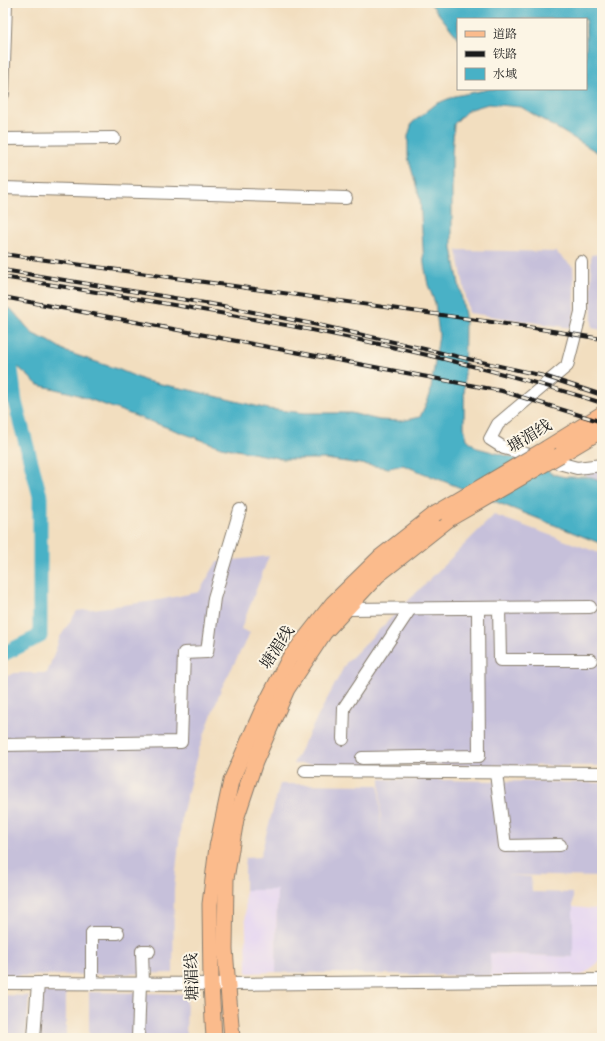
<svg xmlns="http://www.w3.org/2000/svg" width="605" height="1041" viewBox="0 0 605 1041" font-family="'Old Standard TT','Noto Serif SC',serif">
	<rect width="100%" height="100%" fill="#fcf5e5"/>
	<filter id="ink" filterUnits="userSpaceOnUse"><feTurbulence type="fractalNoise" baseFrequency=".025" numOctaves="2"/><feDisplacementMap in="SourceGraphic" scale="8" xChannelSelector="R" yChannelSelector="G"/><feConvolveMatrix kernelMatrix="1 2 1 2 8 2 1 2 1" color-interpolation-filters="sRGB"/></filter>
	<filter id="wash" filterUnits="userSpaceOnUse"><feTurbulence type="fractalNoise" baseFrequency=".012" numOctaves="4" result="noise"/><feDisplacementMap in="SourceGraphic" scale="16" xChannelSelector="R" yChannelSelector="G"/><feGaussianBlur stdDeviation="0.9" result="paint"/><feColorMatrix in="noise" values="0 0 0 0 0 0 0 0 0 0 0 0 0 0 0 0 0 1.4 0 .05"/><feComposite in="paint" operator="in"/></filter>
	<g filter="url(#wash)">
		<rect width="100%" height="100%" fill="#f2debf"/>
		<g fill="#e3d3f3">
			<polygon points="245,890 277,890 276,972 247,973"/>
			<polygon points="573,907 602,910 602,960 582,975 491,976 489,953 573,957"/>
		</g>
		<g fill="#c6c0da">
			<polygon points="602,181 602,330 592,328 591,255 601,254"/>
			<polygon points="457,250 556,252 573,267 575,304 572,328 469,313"/>
			<polygon points="602,470 602,483 581,473"/>
			<polygon points="494,515 602,554 602,766 293,764 346,663"/>
			<polygon points="269,556 241,629 250,633 221,689 197,755 182,815 174,889 173,973 3,976 3,678 15,673 47,673 60,637 77,611 154,601 199,592 217,562"/>
			<polygon points="380,779 602,783 602,877 505,875 531,877 532,892 573,893 573,957 490,953 491,976 276,972 277,890 245,890 245,858 260,857 280,784 379,785 381,838"/>
			<polygon points="41,992 66,992 66,1038 38,1038"/>
			<polygon points="89,992 187,994 186,1038 89,1038"/>
			<polygon points="3,995 29,996 26,1038 3,1038"/>
		</g>
		<polygon fill="#48b1c6" stroke="#326671" points="430,3 602,3 602,155 521,107 488,104 468,110 454,124 452,156 452,248 465,315 464,427 467,439 477,448 539,464 552,474 565,477 591,477 602,483 602,544 403,465 389,468 325,459 283,459 221,447 72,393 38,385 16,365 3,356 3,308 11,309 33,334 49,341 67,352 120,370 146,381 190,390 268,409 305,413 351,413 379,420 401,421 420,417 430,395 439,335 435,303 428,285 424,264 420,199 408,157 408,136 412,123 436,104 455,96 490,89 586,89 586,19 458,19 458,38"/>
		<g fill="none" stroke-linecap="round" stroke-linejoin="round">
			<polyline stroke="#48b1c6" stroke-width="15" points="3,654 40,636 40,496 15,402 10,361"/>
		</g>
	</g>
	<g filter="url(#ink)">
		<g fill="none" stroke-linecap="round" stroke-linejoin="round">
			<defs>
				<g id="minor">
					<polyline points="3,94 6,3"/>
					<polyline points="3,139 114,138"/>
					<polyline points="3,188 346,198"/>
					<polyline points="581,262 581,312 567,366 498,424 490,439 504,448 577,468 602,465"/>
					<polyline points="499,608 500,660 591,660"/>
					<polyline points="346,609 590,607"/>
					<polyline points="343,739 344,708 410,609"/>
					<polyline points="3,745 181,742 184,653 207,652 214,598 240,510"/>
					<polyline points="362,758 479,756 478,608"/>
					<polyline points="305,771 602,773"/>
					<polyline points="496,773 505,846 560,845"/>
					<polyline points="3,983 228,984 602,980"/>
					<polyline points="92,984 92,933 118,933"/>
					<polyline points="143,984 142,951 149,951"/>
					<polyline points="34,1038 38,983"/>
					<polyline points="138,1038 140,984"/>
				</g>
				<g id="major">
					<polyline points="547,448 602,414"/>
					<polyline points="560,455 602,430"/>
					<polyline points="214,1038 211,984 210,904 217,847 231,781 261,713 289,659 333,603 379,558 435,514"/>
					<polyline points="232,1038 225,949 226,879 236,819 255,762 287,689 324,633 378,575 449,519"/>
				</g>
			</defs>
			<use href="#minor" stroke="#877d6e" stroke-width="14"/>
			<use href="#major" stroke="#877d6e" stroke-width="17"/>
			<use href="#minor" stroke="#fff" stroke-width="12"/>
			<use href="#major" stroke="#fbbb8c" stroke-width="15"/>
			<defs>
				<g id="rail">
					<polyline points="3,254 528,327 602,339"/>
					<polyline points="3,270 223,306 323,326 544,376 602,395"/>
					<path d="M3,277c200,32 406,64 599,126"/>
					<polyline points="3,297 502,391 602,422"/>
				</g>
			</defs>
			<use href="#rail" stroke="#1c1c1c" stroke-width="4"/>
			<use href="#rail" stroke="#fcf5e5" stroke-width="2.5" stroke-dasharray="8" stroke-linecap="butt"/>
			<defs>
				<g id="major-bridge">
					<polyline points="435,514 547,448"/>
					<polyline points="449,519 560,455"/>
				</g>
			</defs>
			<use href="#major-bridge" stroke="#877d6e" stroke-width="17" stroke-linecap="butt"/>
			<use href="#major-bridge" stroke="#fbbb8c" stroke-width="15"/>
		</g>
	</g>
	<g text-anchor="middle" dominant-baseline="central" stroke-width="4" stroke-linejoin="round" paint-order="stroke">
		<g font-size="16" fill="#1c1c1c" stroke="#fcf5e5">
			<text transform="translate(530 437) rotate(-31)">塘湄线</text>
			<text transform="translate(278 648) rotate(-57)">塘湄线</text>
			<text transform="translate(193 977) rotate(-92)">塘湄线</text>
		</g>
	</g>
	<rect width="605" height="1041" fill="none" stroke="#fcf5e5" stroke-width="16"/>
	<rect x="457" y="18" width="130" height="72" fill="#fcf5e5" stroke="#a29e95"/>
	<rect x="465" y="31" width="20" height="6" fill="#fbbb8c" stroke="#a29e95"/>
	<text x="493" y="38" font-size="12" fill="#1c1c1c">道路</text>
	<rect x="465" y="51" width="20" height="6" fill="#1c1c1c" stroke="#a29e95"/>
	<text x="493" y="58" font-size="12" fill="#1c1c1c">铁路</text>
	<rect x="465" y="68" width="20" height="12" fill="#48b1c6" stroke="#a29e95"/>
	<text x="493" y="78" font-size="12" fill="#1c1c1c">水域</text>
</svg>
